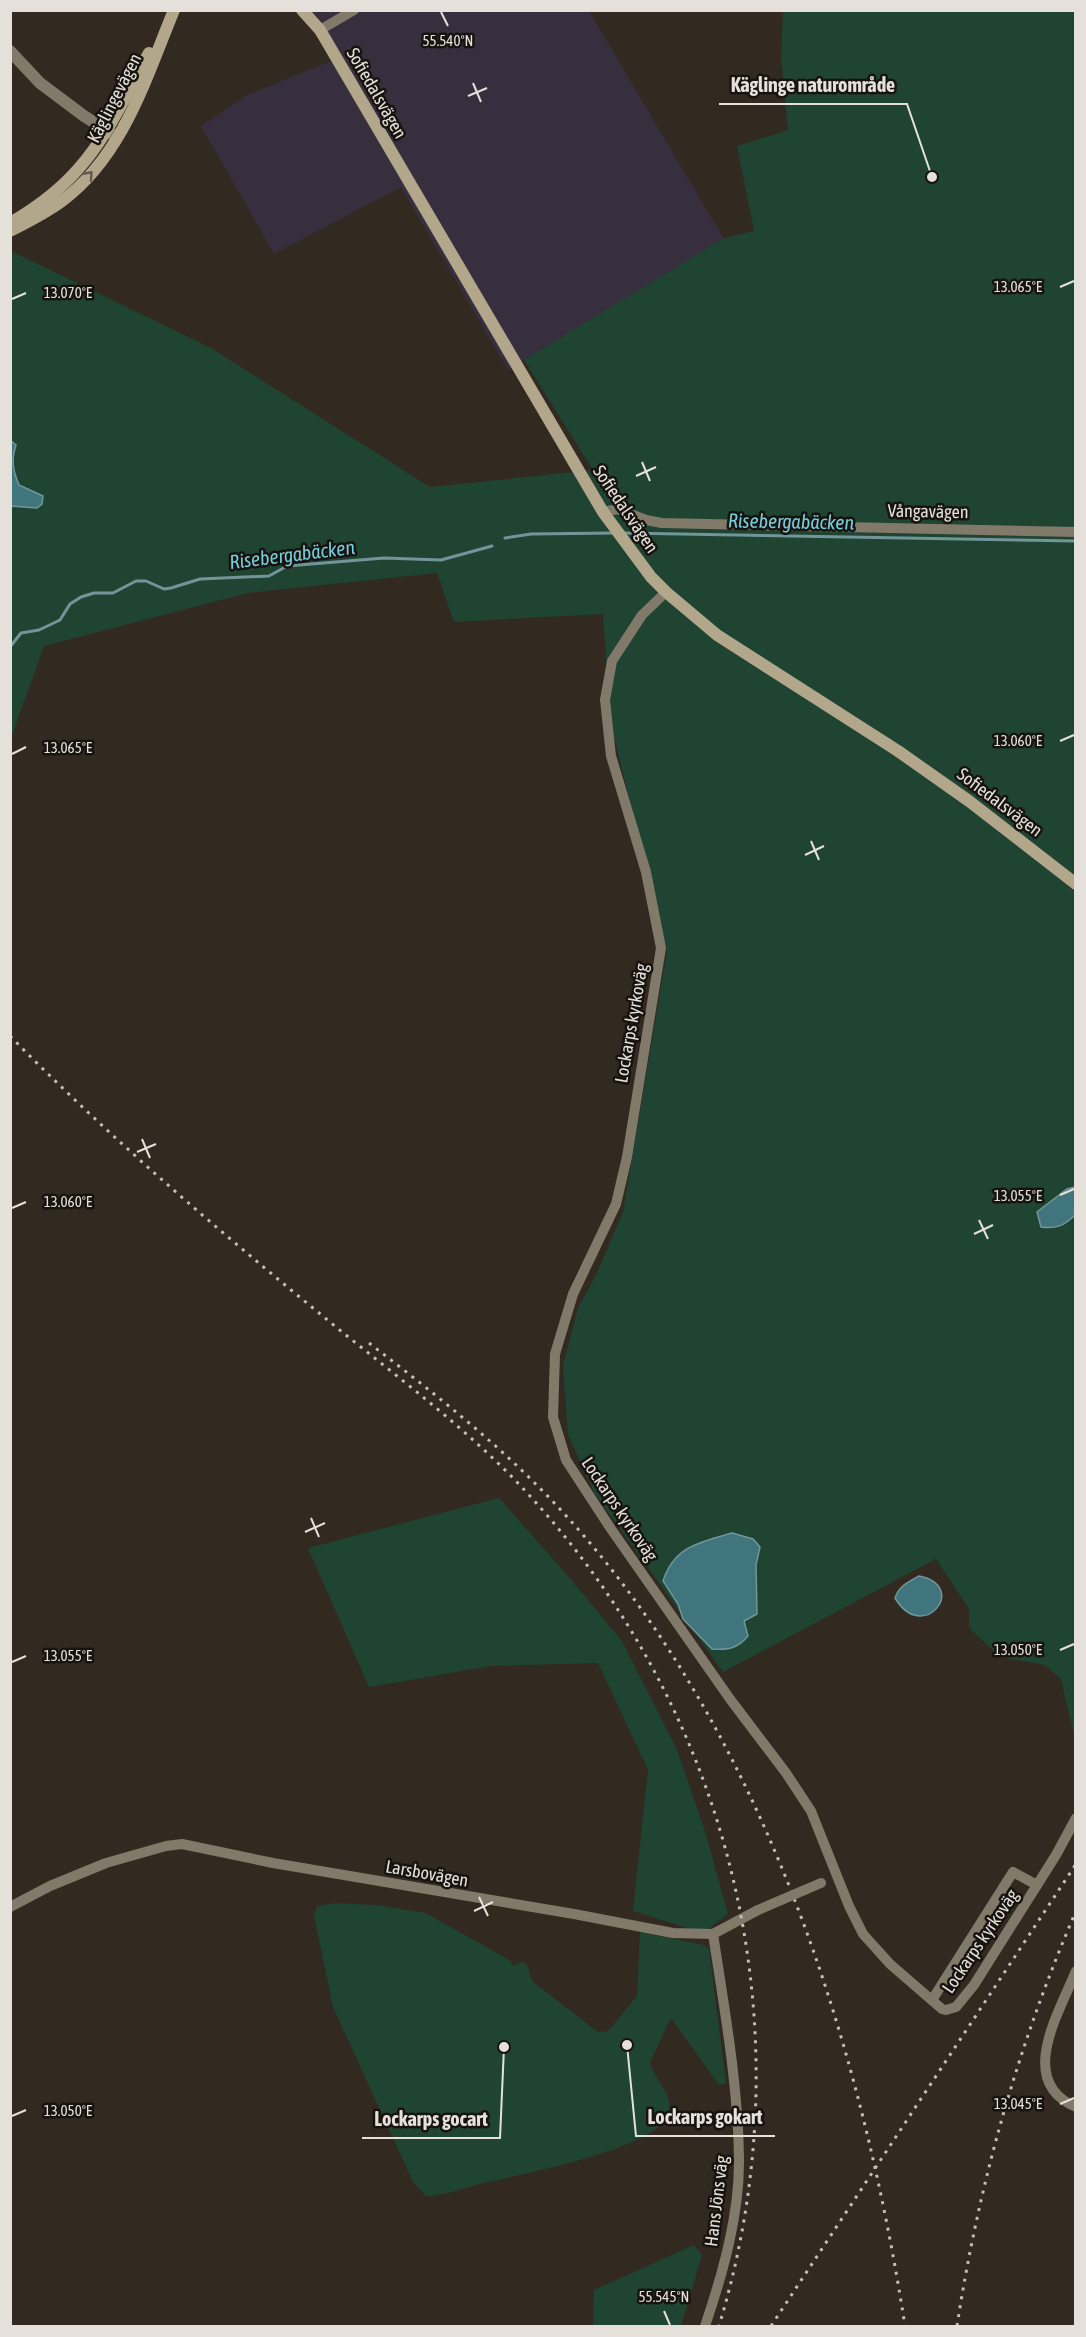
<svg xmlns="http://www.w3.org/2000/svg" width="1086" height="2337" viewBox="0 0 1086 2337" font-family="'Asap Condensed',sans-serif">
	<rect width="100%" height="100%" fill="#322921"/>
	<polygon fill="#372f3e" points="304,11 589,11 724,239 508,370 401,187 274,254 201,126 247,95 343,56 322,25"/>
	<g fill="#1f4432">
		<polygon points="783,11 1075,11 1076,1732 1074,1735 1061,1679 1045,1665 1000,1657 969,1628 969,1609 936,1559 723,1672 595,1494 568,1435 563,1366 578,1308 597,1273 623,1212 667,951 610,720 603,614 454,622 437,573 248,593 44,646 11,738 11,251 211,348 430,487 593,470 524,360 724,238 754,231 737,146 788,130 781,57"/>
		<polygon points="499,1498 569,1577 622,1641 677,1750 704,1828 728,1914 703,1933 633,1911 648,1770 598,1663 491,1666 369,1687 308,1548"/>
		<path d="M335,1903l40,2 51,8 85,48 2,5 9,-4 5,2 5,17 66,51 10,-1 29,-35 3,-64 64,13 5,4 17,134 -7,2 -48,-67 -21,44c4,19 27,34 17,55 -17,33 -145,57 -183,66 -18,4 -39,13 -58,13l-13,-14 -80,-175 -19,-91 3,-10z"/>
		<polygon points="694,2245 702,2255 681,2326 593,2326 594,2290"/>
	</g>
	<g fill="#40757e" stroke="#72959a" stroke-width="1.5">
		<path d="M10,440l6,5c-5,15 -3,26 3,40l24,11 -1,8 -5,4 -26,-2z"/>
		<path d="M1075,1187v28c-11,11 -19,14 -34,12l-4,-15 30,-23z"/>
		<path d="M732,1533l21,6 7,8 -4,18 1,49 -13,7 4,15c-11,13 -20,14 -36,13l-29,-30 -5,-15 -15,-23c11,-34 36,-39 69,-48z"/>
		<path d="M919,1576c51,10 4,69 -24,22 4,-12 13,-16 24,-22z"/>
	</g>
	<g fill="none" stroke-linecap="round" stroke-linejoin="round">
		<g stroke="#72959a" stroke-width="3">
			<polyline points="624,533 1076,541"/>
			<polyline points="505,538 531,534 615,533"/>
			<polyline points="10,647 21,633 39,630 60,620 70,604 81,597 94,593 113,593 136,581 146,581 164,589 171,588 200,579 269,576 287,566 384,558 441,560 492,546"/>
		</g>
		<g stroke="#817969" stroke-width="10">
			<polyline points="320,30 354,10"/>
			<polyline points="603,512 618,509 646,520 662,523 1076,532"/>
			<polyline points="666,592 642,615 612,661 605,700 611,756 646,872 661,948 627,1157 616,1204 573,1294 555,1354 553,1417 566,1460 611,1529 730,1699 786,1773 811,1811 849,1906 863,1934 890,1964 942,2009 946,2010 956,2007 974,1985 1056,1855 1076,1818"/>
			<polyline points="10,1907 50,1886 106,1863 166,1846 182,1844 273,1863 574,1914 673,1933 713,1934 758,1910"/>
			<path d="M1076,1971c-17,42 -60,111 0,136"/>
			<polyline points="932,2000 1013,1872 1037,1885"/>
			<path d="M705,2326c18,-53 35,-113 34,-169 -1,-73 -15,-151 -26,-223"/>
		</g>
		<polyline stroke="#817969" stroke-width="12" points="10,51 40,83 84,116 114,135"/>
		<g stroke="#b2a68b" stroke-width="12">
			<polyline points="302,10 320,30 603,512 651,577 666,592 717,635 898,751 969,801 1076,884"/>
			<path d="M10,223c28,-16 55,-37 75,-62 26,-32 44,-72 64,-108"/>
			<path d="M10,231c18,-9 36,-18 52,-30 61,-45 84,-123 112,-191"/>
		</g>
		<g stroke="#c5bfb9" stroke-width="3" stroke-dasharray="3 6" stroke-linecap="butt">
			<path d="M10,1036c97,99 202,189 309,277 65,54 134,104 194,165 218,225 297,548 206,848"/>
			<path d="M369,1343c70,54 140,109 200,176 195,216 292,524 336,807"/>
			<polyline points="771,2326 1076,1864"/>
			<path d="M957,2326c22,-143 61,-281 119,-415"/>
		</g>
		<polyline stroke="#817969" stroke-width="10" points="758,1910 821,1883"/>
	</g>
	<defs><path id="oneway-chevron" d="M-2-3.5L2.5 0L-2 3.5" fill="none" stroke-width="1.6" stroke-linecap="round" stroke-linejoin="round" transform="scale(1.5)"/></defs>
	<use stroke="#645c4d" href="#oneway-chevron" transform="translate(89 175) rotate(-48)"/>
	<path fill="none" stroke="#e6e0db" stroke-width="2" d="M441,12l7,14M473,83l8,19M468,96l19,-8M1060,287l14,-6M12,299l14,-6M642,462l8,19M636,476l20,-9M1060,741l14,-6M12,754l14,-7M811,841l8,19M805,855l19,-9M142,1139l8,19M137,1152l19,-8M1060,1195l14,-6M12,1208l14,-6M979,1220l9,19M974,1234l19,-9M311,1518l8,19M305,1532l20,-9M1060,1650l14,-6M12,1662l14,-6M479,1897l9,19M474,1911l19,-9M1060,2104l14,-6M12,2116l14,-6M664,2311l6,14"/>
	<g text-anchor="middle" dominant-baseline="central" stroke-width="5" stroke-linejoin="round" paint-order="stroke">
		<g font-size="18" fill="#e6e0db" stroke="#17130f">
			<text transform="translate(377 93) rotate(60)">Sofiedalsvägen</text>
			<text transform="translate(114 98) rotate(-63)">Käglingevägen</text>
			<text transform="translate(626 509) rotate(56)">Sofiedalsvägen</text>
			<text transform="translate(928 511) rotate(1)">Vångavägen</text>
			<text transform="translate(1000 802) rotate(37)">Sofiedalsvägen</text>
			<text transform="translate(631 1023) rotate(-80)">Lockarps kyrkoväg</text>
			<text transform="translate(620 1509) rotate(56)">Lockarps kyrkoväg</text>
			<text transform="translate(427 1873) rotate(10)">Larsbovägen</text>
			<text transform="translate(980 1941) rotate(-56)">Lockarps kyrkoväg</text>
			<text transform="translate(716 2201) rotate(-83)">Hans Jöns väg</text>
		</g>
		<g font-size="20" font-style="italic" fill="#75cedd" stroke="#17130f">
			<text transform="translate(791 521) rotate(1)">Risebergabäcken</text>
			<text transform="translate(292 554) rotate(-7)">Risebergabäcken</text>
		</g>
	</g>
	<g font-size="15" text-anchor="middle" fill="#e6e0db" stroke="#17130f" stroke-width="5" stroke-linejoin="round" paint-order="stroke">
		<text x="448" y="46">55.540°N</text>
		<text x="1018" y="292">13.065°E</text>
		<text x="68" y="298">13.070°E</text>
		<text x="1018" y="746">13.060°E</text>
		<text x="68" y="753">13.065°E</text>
		<text x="1018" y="1201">13.055°E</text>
		<text x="68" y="1207">13.060°E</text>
		<text x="1018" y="1655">13.050°E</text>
		<text x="68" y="1661">13.055°E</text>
		<text x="1018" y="2109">13.045°E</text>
		<text x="68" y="2116">13.050°E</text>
		<text x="664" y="2302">55.545°N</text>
	</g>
	<path fill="none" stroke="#e6e0db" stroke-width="2" d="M932 177L907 104H719M627 2045L636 2136H775M504 2047L500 2138H362"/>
	<g fill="#e6e0db" stroke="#17130f" stroke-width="2">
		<circle cx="932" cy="177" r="6"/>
		<circle cx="627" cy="2045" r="6"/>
		<circle cx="504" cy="2047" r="6"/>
	</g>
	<g font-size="20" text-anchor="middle" font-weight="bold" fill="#e6e0db" stroke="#17130f" stroke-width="5" stroke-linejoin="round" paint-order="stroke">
		<text x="813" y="92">Käglinge naturområde</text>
		<text x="705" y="2124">Lockarps gokart</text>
		<text x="431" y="2126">Lockarps gocart</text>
	</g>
	<rect width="1086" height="2337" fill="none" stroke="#e6e0db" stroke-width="24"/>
</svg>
